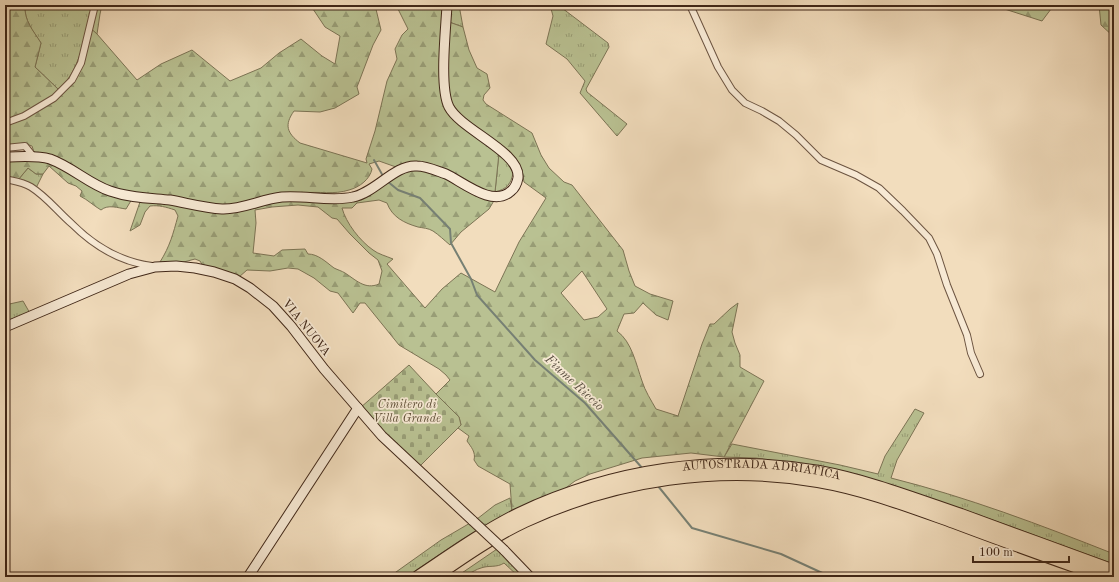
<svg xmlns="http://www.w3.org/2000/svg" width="1119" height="582" viewBox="0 0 1119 582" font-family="'Old Standard TT',serif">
	<defs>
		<pattern id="grass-tufts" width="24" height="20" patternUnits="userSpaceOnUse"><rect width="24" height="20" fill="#b9c192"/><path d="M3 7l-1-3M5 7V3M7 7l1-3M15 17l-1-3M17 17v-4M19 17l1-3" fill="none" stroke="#989d76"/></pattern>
		<pattern id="forest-firs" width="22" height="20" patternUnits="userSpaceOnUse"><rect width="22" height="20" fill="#b9c192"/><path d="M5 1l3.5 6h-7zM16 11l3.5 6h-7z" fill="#989d76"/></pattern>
		<pattern id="cemetery-stones" width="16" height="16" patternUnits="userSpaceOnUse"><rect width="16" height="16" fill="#b9c192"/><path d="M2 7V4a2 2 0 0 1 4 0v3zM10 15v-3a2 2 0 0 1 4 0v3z" fill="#989d76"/></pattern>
	</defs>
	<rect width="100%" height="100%" fill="#f2ddbd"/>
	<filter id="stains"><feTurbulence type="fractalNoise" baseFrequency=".005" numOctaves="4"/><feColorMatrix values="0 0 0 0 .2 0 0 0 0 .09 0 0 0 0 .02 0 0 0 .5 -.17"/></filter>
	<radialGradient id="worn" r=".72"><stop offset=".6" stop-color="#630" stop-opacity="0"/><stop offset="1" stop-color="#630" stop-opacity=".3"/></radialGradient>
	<g fill="url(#grass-tufts)" stroke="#7c7455">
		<path d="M25,5h77l-2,9 -3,20 -9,-7c-7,25 -11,44 -29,63l-24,-23 6,-24c-8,-12 -17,-22 -16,-38z"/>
		<polygon points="450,5 459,5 463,27 449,22"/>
		<polygon points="550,5 558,5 608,43 609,47 586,89 587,92 627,124 617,136 580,93 585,81 567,59 546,44 553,16"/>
		<path d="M499,153l10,10 4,10c-2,11 -6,16 -18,19z"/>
		<polygon points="28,168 36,174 43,174 36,188 18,180"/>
		<polygon points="23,301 31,315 5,326 5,305"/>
		<path d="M915,409l9,4 -27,47 -6,18c76,19 150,47 223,76v10l-149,-54 -104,-34 -25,-6 -80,-12 -32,-1 8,-13 108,21 38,9 7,-18z"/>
		<polygon points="510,498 512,511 461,540 406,577 389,577 441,540 477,519 495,505"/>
		<path d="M497,549l30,28h-8l-15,-14c-7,5 -15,2 -23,5 -10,3 -13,9 -25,9z"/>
	</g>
	<g fill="url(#forest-firs)" stroke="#7c7455" fill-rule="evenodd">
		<path d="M5,5h20c-1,16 8,25 16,38l-6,24 24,23c19,-19 22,-38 29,-64l9,8 40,46 24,-16 31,-14 38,31 31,-13 18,-15 22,-14 21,17 13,8 5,-28 -15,-9 -12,-18 -4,-4h66l6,25 -8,15 -16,42 2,7 -24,14 -15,4 -26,-1c-10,14 -7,22 6,32l67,20 -1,-4 9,-28 12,-50 10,-22 -2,-10 7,-14 6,-6 -12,-24h49v99l54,49 -4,39h-8l-43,-21 -48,-4 -17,-6 -10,3 3,5c-2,10 -12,18 -23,21 -15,5 -30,1 -46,3 -24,3 -48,8 -72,12l-11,1 -85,-12 -9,15c-8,-1 -18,-5 -25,1 -7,-4 -13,-10 -21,-14l2,-5 -6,-5 -8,-3 -19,-17 -6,8h-7l-8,-6 -10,12 -13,-3v-14l8,-2h24l-5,-15 -8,-3 -19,3z"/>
		<polygon points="992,5 1054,5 1042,21"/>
		<polygon points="1099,5 1114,5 1114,37 1101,25"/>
		<path d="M449,22l14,5 6,23 8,18 10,6 3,14 -6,7 -1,5 3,4 46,29 9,22 8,13 15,14 8,3 51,65 6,21 6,15 15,8 23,7 -5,19 -12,-5 -13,-12 -9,10 -10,1 -7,17c15,11 19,33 25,50 3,10 9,19 14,28l22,7 24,-72 8,-20h4l16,-15 8,-6 -6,29 3,11 5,12v12l24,14 -40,76 -33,-4 -49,5 -52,16 -15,7 -12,9 -51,21 -2,-27 -32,-18 -4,-6c2,-8 -3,-13 -7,-19l2,-5 -11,-8 3,-3 -2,-8 -23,-23 14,-14 -4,-5 -7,-6 -40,-24 -34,-42h-5l-7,10 -15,-20 -8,-2 -16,-13 -16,-9 -10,-1 -18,3 -23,-1 -8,7 -36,-11 -3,-5 -5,-2 -15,4 -20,-1c10,-16 13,-28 18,-46l-3,-6c-9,-3 -16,-5 -25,-4l-5,6 -5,13 -10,6 10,-29h16l64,10 61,-12 59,2 62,-30 17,-4 30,10 46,21 -6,10 -28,23 -11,13c-6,-5 -11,-10 -17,-14 -5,-3 -10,-3 -15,-4 -14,-4 -26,-10 -31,-24l-8,-3 -22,3 -5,5h-10c4,15 18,33 31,42 5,4 13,6 20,9l-6,5 38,44 17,-19 19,-16 34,19 24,-50 27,-44 -22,-16 -2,-11 -9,-14 -24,-17 -34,-29 -9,-22zM298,205l20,2 14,11 5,1 13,15 19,19 9,7 4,11 -3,13c-14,6 -23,-4 -34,-11 -3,-2 -7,-3 -11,-5 -8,-6 -16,-14 -26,-14l-3,-5 -23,1 -8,6 -21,-3 3,-30 -1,-13 17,-3zM582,271l25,38 -9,8 -14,3 -23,-27z"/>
	</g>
	<polygon fill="url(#cemetery-stones)" stroke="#7c7455" points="409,365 436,394 459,417 461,425 419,467 360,408"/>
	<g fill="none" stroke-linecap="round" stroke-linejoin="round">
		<g stroke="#778074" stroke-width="2">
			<polyline points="374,160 383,176"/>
			<polyline points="387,181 398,190 420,198 450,229 451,243 471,279 477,295 535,360 585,403 643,469"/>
			<polyline points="658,486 692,528 781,554 831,577"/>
		</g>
		<defs>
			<g id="street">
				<polyline points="690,5 718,67 732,90 745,103 762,111 779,121 796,135 821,160 856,175 879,188 903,211 929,238 937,254 947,285 967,335 971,353 980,374"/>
				<polyline points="5,123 24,116 54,98 72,80 81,63 95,5"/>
				<polyline points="5,148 25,146 33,156"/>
				<path d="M5,179c9,2 18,3 26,8 16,10 27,25 41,37 22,22 49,38 80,42"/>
			</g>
			<g id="secondary">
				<path d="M5,157c15,0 31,-2 45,2 22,8 39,25 60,32 20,7 40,7 60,9 17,3 35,8 52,9 19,1 40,-10 60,-12 23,-2 50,5 71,0 22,-4 42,-33 64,-31 9,0 20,5 29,8 17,8 47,34 65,17 4,-3 6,-8 7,-13 3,-26 -57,-48 -69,-71 -10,-20 -3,-79 -2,-102"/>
				<polyline points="5,327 129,274 155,267 176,266 195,268 214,272 235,279 250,288 273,306 291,326 324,369 382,436 473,521"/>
				<polyline points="504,550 530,577"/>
				<polyline points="248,577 358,408"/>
			</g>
			<g id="highway">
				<path id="s1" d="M418,577c33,-22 65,-45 101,-63 93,-44 198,-60 300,-42 48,9 95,27 142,43 51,19 102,37 153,56"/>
				<path d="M434,577c29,-20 59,-41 91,-56 91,-42 194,-57 293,-40 47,8 91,25 136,41 50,19 101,37 151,55"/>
			</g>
		</defs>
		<use href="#street" stroke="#6c5441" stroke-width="8"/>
		<use href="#secondary" stroke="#402718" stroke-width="11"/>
		<use href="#highway" stroke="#402718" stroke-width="14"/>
		<use href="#street" stroke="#f7e9d4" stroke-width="6"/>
		<use href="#secondary" stroke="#f7e9d4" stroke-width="9"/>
		<use href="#highway" stroke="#f2ddbd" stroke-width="12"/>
		<defs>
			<polyline id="secondary-bridge" points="473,521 504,550"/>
		</defs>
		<use href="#secondary-bridge" stroke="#402718" stroke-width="11" stroke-linecap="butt"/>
		<use href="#secondary-bridge" stroke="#f7e9d4" stroke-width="9"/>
	</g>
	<g text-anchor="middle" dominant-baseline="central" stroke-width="3.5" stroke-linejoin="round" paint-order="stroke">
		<g font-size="12" fill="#402718" stroke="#f7e9d4">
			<text transform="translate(306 328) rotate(51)">VIA NUOVA</text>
			<text stroke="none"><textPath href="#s1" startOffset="369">AUTOSTRADA ADRIATICA</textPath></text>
		</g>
		<g font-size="12" font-style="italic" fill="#5e4e36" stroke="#f7e9d4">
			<text x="407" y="405">Cimitero di<tspan x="407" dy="14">Villa Grande</tspan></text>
		</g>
		<g font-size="13" font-style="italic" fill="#574c3e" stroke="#f7e9d4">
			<text transform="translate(574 383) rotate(43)">Fiume Riccio</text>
		</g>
	</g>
	<rect width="1119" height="582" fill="none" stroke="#f2ddbd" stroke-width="20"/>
	<rect x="6" y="6" width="1107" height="570" fill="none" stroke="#402718" stroke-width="2"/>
	<rect x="10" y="10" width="1099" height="562" fill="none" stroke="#402718"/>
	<path d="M973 556v6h96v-6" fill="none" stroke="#402718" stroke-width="2"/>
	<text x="979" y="556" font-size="12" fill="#402718" stroke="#f7e9d4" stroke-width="3" paint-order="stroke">100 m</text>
	<rect width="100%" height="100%" filter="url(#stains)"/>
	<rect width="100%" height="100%" fill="url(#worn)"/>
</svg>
